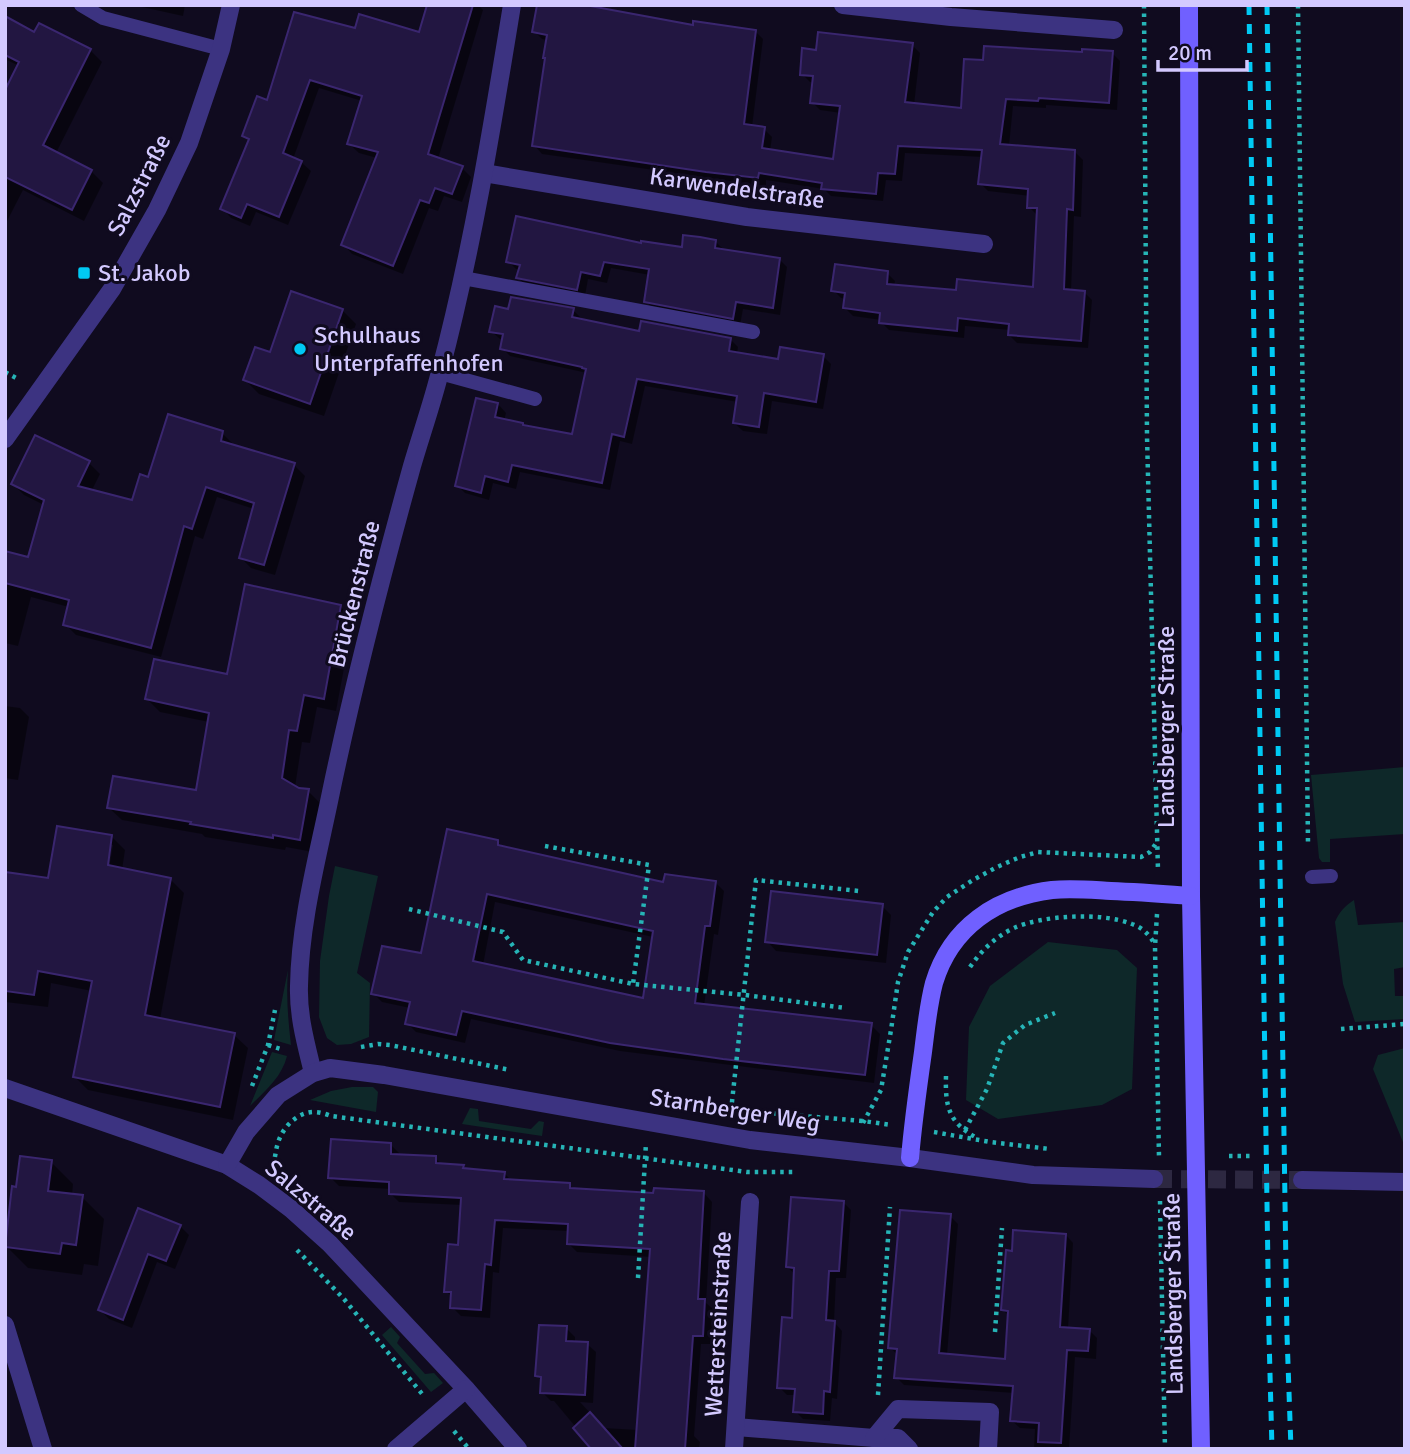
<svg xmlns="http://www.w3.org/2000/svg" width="1410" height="1454" viewBox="0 0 1410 1454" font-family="Signika,sans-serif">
	<rect width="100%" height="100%" fill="#100b1f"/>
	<g fill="#0e2829">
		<polygon points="1405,767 1405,834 1330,839 1330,862 1322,862 1319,858 1311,775"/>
		<polygon points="335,866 378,876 357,973 370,983 369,1037 351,1044 337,1045 327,1038 319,1017 320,961 329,896"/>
		<path d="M1354,900l4,25 47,-3v45l-11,2 1,27h10v23l-50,3 -12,-38 -8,-62c4,-10 10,-16 19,-22z"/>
		<polygon points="1048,942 1117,950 1137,968 1132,1089 1102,1105 998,1119 966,1100 969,1027 990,986"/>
		<path d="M288,970c-2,25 0,50 3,75l-17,-5z"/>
		<polygon points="1405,1048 1405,1147 1373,1069 1378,1055"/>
		<path d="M272,1052l15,4c-5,21 -22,35 -37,50z"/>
		<polygon points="352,1087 373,1087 378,1092 376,1112 310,1100 331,1091"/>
		<polygon points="470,1108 478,1109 479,1121 531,1129 539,1121 544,1122 542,1136 462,1124"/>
		<polygon points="391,1327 400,1337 397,1343 425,1374 434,1373 443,1383 431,1392 382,1335"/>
	</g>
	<g fill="#0007" fill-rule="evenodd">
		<polygon points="133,5 185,5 183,16"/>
		<polygon points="429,5 478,5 483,10 438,159 462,168 471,177 462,202 444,196 438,211 429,208 403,274 352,254 343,244 377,158 359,153 349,144 362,101 319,88 293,159 301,162 311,171 288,225 256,212 250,226 231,218 222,208 250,142 244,136 268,103 356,30 420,34"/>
		<polygon points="5,18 35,34 90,50 102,62 56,153 91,171 103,183 84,221 23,190 5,225 5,93 19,66 5,59"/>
		<polygon points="694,27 755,31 763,39 752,127 764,129 772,137 770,151 835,161 841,113 820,110 812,102 814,83 810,82 802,74 817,51 912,45 920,53 914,105 963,110 985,62 1112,53 1120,61 1117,110 1046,105 1046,108 1013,106 1009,146 1075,152 1083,160 1081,217 1074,216 1071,291 1084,292 1092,300 1088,348 1017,343 1009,335 1010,330 965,326 964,338 889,330 881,322 881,320 853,316 845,308 846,299 841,298 833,290 887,273 895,281 894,287 957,292 1035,289 1037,215 1029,207 1030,196 988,191 980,183 983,157 905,153 902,181 886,180 883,201 831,196 824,189 766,180 766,186 542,154 534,145 547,40 542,39 534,31"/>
		<polygon points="716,242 723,249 779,259 787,267 780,315 743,309 740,325 653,309 646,301 650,275 611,268 607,283 588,279 585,296 526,285 518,278 520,270 516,269 508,261 642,245 683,249"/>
		<polygon points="342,310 356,324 324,416 259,394 245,380 271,354"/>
		<polygon points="573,310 581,318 581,321 640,333 730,339 738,347 737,354 780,361 823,356 831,364 823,409 772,401 767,434 743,431 734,423 738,402 645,386 632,444 620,441 610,490 520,472 516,489 493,483 489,500 465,493 457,485 498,404 506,413 504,421 574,436 587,373 510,356 502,348 504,340 500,339 491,331 510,311"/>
		<polygon points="222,433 233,444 233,446 294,465 305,476 275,575 251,568 241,558 254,509 217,497 203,539 195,536 161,657 76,635 65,624 69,607 31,597 18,646 5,643 5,553 29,559 44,505 24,495 13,484 89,463 100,474 91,492 133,502 149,479"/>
		<polygon points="341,607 353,620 336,711 317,707 310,743 302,742 295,787 308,791 321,804 313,852 286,847 285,850 205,837 202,834 122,820 109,808 198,793 209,722 160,712 147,699 228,676"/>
		<polygon points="5,706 20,708 29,717 18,780 5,778"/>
		<path d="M112,837l13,13 -3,20 48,9 14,14 -24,126 74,16 14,13 -15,72 -145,-30 -14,-14 18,-85 -41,-8 -3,24 -43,-5v-128l44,6zM109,845h4l-5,29h-4z"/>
		<path d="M498,842l6,6 161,36 50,-2 9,9 -6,44 -4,-1 -10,72 167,19 9,9 -6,49 -254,-32 -149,-32 -6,24 -49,-11 -9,-9 3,-15 -28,-6 -9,-9 49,-38zM495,902l158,35 -9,63 -161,-35z"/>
		<polygon points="882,906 891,915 886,963 776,951 767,941"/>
		<polygon points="391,1145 399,1153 399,1156 435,1158 443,1165 463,1166 467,1170 504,1173 512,1181 570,1185 574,1190 655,1195 704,1193 712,1202 706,1303 713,1309 712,1344 701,1344 694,1436 700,1442 699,1449 594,1449 554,1401 551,1401 542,1392 542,1381 537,1376 566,1328 575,1337 575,1343 587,1344 596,1352 593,1403 580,1402 604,1428 638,1430 651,1257 577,1252 568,1243 569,1231 503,1228 499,1273 493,1272 490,1318 461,1316 452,1307 453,1298 446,1291 459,1247 462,1205 399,1202 390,1193 391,1189 339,1186 330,1177"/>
		<polygon points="51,1162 73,1184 72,1196 82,1197 104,1219 98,1266 84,1264 82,1275 28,1268 6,1246 18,1189"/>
		<polygon points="843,1202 851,1210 846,1278 836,1278 834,1322 842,1331 837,1399 832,1398 830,1421 803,1419 795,1411 796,1395 787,1395 779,1387 794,1320 796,1275 787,1267"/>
		<polygon points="139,1210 180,1226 189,1235 175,1269 157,1262 132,1328 109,1319 100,1310"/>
		<polygon points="950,1216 958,1224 947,1355 1007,1361 1009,1316 1003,1310 1013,1252 1066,1235 1073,1243 1068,1329 1089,1330 1097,1338 1096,1359 1075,1357 1069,1449 1034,1449 1035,1429 1020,1428 1012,1421 1014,1393 904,1385 896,1377 898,1355 890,1348"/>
	</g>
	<g fill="#221641" stroke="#3a266f" stroke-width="2" fill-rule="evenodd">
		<polygon points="427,5 473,5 428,154 463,166 452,194 435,188 429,203 420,200 393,266 341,245 378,152 347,144 362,96 310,80 283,153 302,161 279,217 247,204 241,218 220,209 249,139 242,136 257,96 267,100 294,12 355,28 359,14 419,32"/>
		<polygon points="537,5 585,5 693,25 693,21 756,30 744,124 765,127 762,148 833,159 840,106 810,103 813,76 800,75 802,48 816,50 818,32 913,43 905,102 961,108 964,59 983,60 984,46 1082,52 1082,49 1113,51 1109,103 1039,98 1038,101 1006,99 1000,144 1075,150 1073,210 1067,209 1064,289 1085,291 1081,341 1008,335 1009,324 958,318 957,331 879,323 880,313 843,308 845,293 831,291 835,264 888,271 887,284 956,290 957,279 1033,287 1037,208 1027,208 1028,189 978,184 982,150 898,146 895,174 878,173 876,194 821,189 822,183 759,173 758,178 706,172 532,146 545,58 543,58 547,35 532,32"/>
		<polygon points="5,16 34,32 39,23 91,49 43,145 92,170 72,210 5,177 5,90 19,62 5,55"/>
		<polygon points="516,216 641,243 641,241 682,247 683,235 700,237 716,240 715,248 780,258 773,308 736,302 733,319 644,302 649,269 604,262 600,276 581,272 577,290 516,278 520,265 506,262"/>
		<polygon points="291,291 343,309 310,404 243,380 255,347 270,352"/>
		<polygon points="511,297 574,308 572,317 639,331 641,321 731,338 729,351 778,359 780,347 824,354 816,402 764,393 759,427 733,423 737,396 637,379 624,437 612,434 602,483 512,465 508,482 485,476 481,493 455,486 476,398 498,403 495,417 523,423 523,425 572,434 586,369 582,368 582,367 500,349 503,334 489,332 495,306 508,309"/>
		<polygon points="168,414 223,431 221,441 295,463 264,565 239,558 254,503 206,487 192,529 184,526 151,648 63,625 69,600 5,583 5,551 28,557 44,500 11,484 35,435 90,461 78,486 132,500 140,474 148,477"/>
		<polygon points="245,584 341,605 324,699 304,695 297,731 289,730 282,778 299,788 309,789 300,840 273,835 273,838 190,824 191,822 107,808 113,776 196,790 209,713 145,699 154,659 227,674"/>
		<polygon points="57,826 112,835 108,865 171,878 145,1015 235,1033 220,1107 73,1077 92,981 38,971 34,995 5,991 5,872 48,878"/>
		<path d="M447,829l51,11v5l165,37 2,-8 51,7 -6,45h-5l-10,77 177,20 -7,52 -142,-16 -113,-16 -148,-32 -6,24 -51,-11 5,-22 -39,-8 11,-48 39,7zM487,894l166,37 -10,67 -170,-37z"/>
		<polygon points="771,891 883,904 877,955 765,942"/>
		<polygon points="331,1139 391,1143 391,1154 436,1156 436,1163 464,1165 463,1168 505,1172 504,1179 570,1183 570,1188 653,1193 654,1188 704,1191 698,1299 705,1299 703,1336 693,1336 685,1449 635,1449 650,1249 567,1244 568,1224 495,1220 491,1265 485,1264 481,1310 450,1308 451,1292 444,1292 448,1244 458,1245 461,1198 389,1194 389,1182 328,1178"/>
		<polygon points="20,1156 52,1160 48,1191 83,1195 76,1245 62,1243 60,1254 5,1247 12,1186 16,1187"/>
		<polygon points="791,1197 844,1201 839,1271 829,1271 826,1320 835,1321 830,1392 824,1391 823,1414 793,1412 795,1389 777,1388 782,1317 792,1318 794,1268 786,1267"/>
		<polygon points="138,1208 181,1225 166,1261 148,1254 123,1320 98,1310"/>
		<polygon points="900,1210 951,1214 939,1353 1005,1359 1008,1311 1001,1310 1006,1250 1012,1251 1013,1230 1066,1234 1060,1327 1090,1329 1088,1351 1067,1350 1061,1443 1038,1442 1039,1423 1010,1421 1013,1386 894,1378 897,1349 888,1348"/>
		<polygon points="539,1325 567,1326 566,1341 588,1342 585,1395 540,1393 541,1377 535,1376"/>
		<polygon points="590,1412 623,1449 591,1449 573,1428"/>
	</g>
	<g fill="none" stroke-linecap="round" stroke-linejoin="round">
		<polyline stroke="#2d2841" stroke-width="18" stroke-dasharray="18 9" stroke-linecap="butt" points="1154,1179 1302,1180"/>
		<g stroke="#26b4b6" stroke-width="4.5" stroke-dasharray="3.5 5" stroke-linecap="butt">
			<polyline points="1144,5 1147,436 1158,871"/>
			<polyline points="1298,5 1308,843"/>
			<polyline points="5,372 20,380"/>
			<polyline points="545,846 649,865 633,984"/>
			<polyline points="409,909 503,932 523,960 633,984 745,995 845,1008"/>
			<polyline points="1157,914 1155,947 1159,1157"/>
			<path d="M970,967c12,-17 25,-30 44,-39 29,-13 88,-16 118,-4 11,4 18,11 23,21"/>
			<polyline points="1341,1029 1405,1024"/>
			<polyline points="268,1045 284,1050"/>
			<polyline points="361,1047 378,1044 390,1045 510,1070"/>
			<path d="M946,1076c-1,31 3,47 31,62"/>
			<polyline points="252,1086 268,1045 275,1010"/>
			<polyline points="732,1110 863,1121 891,1125"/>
			<polyline points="731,1111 756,880 859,891"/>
			<polyline points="863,1123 881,1090 891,1030 898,982 908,952 933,912 947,897 973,880 997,867 1020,857 1038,852 1141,857 1150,852 1157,842"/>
			<polyline points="965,1130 987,1089 1003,1043 1025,1025 1055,1013"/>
			<polyline points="934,1132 990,1142 1050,1149"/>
			<polyline points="1229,1156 1252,1156"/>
			<path d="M272,1165c4,-7 3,-14 6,-22 4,-15 19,-31 36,-31 6,0 12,2 17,4l416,56h50"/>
			<polyline points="1160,1201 1165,1449"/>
			<polyline points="297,1250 344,1299"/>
			<polyline points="638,1278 646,1143"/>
			<polyline points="344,1299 423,1395"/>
			<polyline points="995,1332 1002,1228"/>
			<polyline points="878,1395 890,1207"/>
			<polyline points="454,1431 469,1449"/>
		</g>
		<g stroke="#3c3381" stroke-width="14">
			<polyline points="81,5 103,18 221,49"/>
			<polyline points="463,278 753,332"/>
			<polyline points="440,373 535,399"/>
			<polyline points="1312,877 1331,876"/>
		</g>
		<g stroke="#3c3381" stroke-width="18">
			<polyline points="843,5 951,17 1114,30"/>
			<polyline points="484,173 747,217 984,244"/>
			<polyline points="5,439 112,289 157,210 189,143 221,49 231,5"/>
			<path d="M313,1073c-7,-29 -15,-57 -14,-87 1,-65 19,-130 32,-194 23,-110 51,-218 81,-326 9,-31 20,-62 28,-94 32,-121 52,-244 72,-367"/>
			<polyline points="5,1088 227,1165 259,1185 291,1209 330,1244 466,1389 518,1449"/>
			<polyline points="227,1165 246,1132 278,1095 313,1073 330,1068 384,1075 750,1140 910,1158 1033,1175 1154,1179"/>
			<polyline points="1302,1180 1405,1182"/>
			<polyline points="5,1325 43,1449"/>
			<polyline points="736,1427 874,1438 898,1438 909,1449"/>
			<polyline points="874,1438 898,1409 990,1412 988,1449"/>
			<polyline points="396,1449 466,1389"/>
			<polyline points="734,1449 750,1202"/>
		</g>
		<g stroke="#7060ff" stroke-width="18">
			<polyline points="1189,5 1191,896 1201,1449"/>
			<path d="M910,1158c3,-36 8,-71 13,-106 3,-23 5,-46 11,-69 17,-56 62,-86 118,-93 20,-2 40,0 59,1 27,1 53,3 80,5"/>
		</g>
		<g stroke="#00c9f4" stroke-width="5" stroke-dasharray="10 9" stroke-linecap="butt">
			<polyline points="1249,5 1269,1336 1272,1449"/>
			<polyline points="1267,5 1287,1335 1291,1449"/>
		</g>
	</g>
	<g fill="#00c9f4" stroke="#100b1f" stroke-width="2.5">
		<rect x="77" y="266" width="14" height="14" rx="3.5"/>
		<circle cx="300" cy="349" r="7"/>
	</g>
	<g text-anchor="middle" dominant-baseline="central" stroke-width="6" stroke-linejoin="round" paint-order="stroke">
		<g font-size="24" fill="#d3c9ff" stroke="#100b1f">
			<text transform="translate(139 185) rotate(-63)">Salzstraße</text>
			<text transform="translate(737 188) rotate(8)">Karwendelstraße</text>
			<text transform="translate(354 594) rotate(-76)">Brückenstraße</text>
			<text transform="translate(1166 727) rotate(-90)">Landsberger Straße</text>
			<text transform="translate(735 1110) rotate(9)">Starnberger Weg</text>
			<text transform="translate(311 1200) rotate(40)">Salzstraße</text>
			<text transform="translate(1173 1294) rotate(-91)">Landsberger Straße</text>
			<text transform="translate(718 1324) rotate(-87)">Wettersteinstraße</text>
		</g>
		<g font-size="24" fill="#d3c9ff" stroke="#100b1f" text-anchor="start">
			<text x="98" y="273">St. Jakob</text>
			<text x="314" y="335">Schulhaus<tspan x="314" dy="28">Unterpfaffenhofen</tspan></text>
		</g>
	</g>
	<rect width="1410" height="1454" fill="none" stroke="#d3c9ff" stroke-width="14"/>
	<path d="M1158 60v10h89v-10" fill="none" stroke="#d3c9ff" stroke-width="3.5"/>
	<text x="1168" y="60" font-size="21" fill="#d3c9ff" stroke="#100b1f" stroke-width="5" paint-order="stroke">20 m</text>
</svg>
